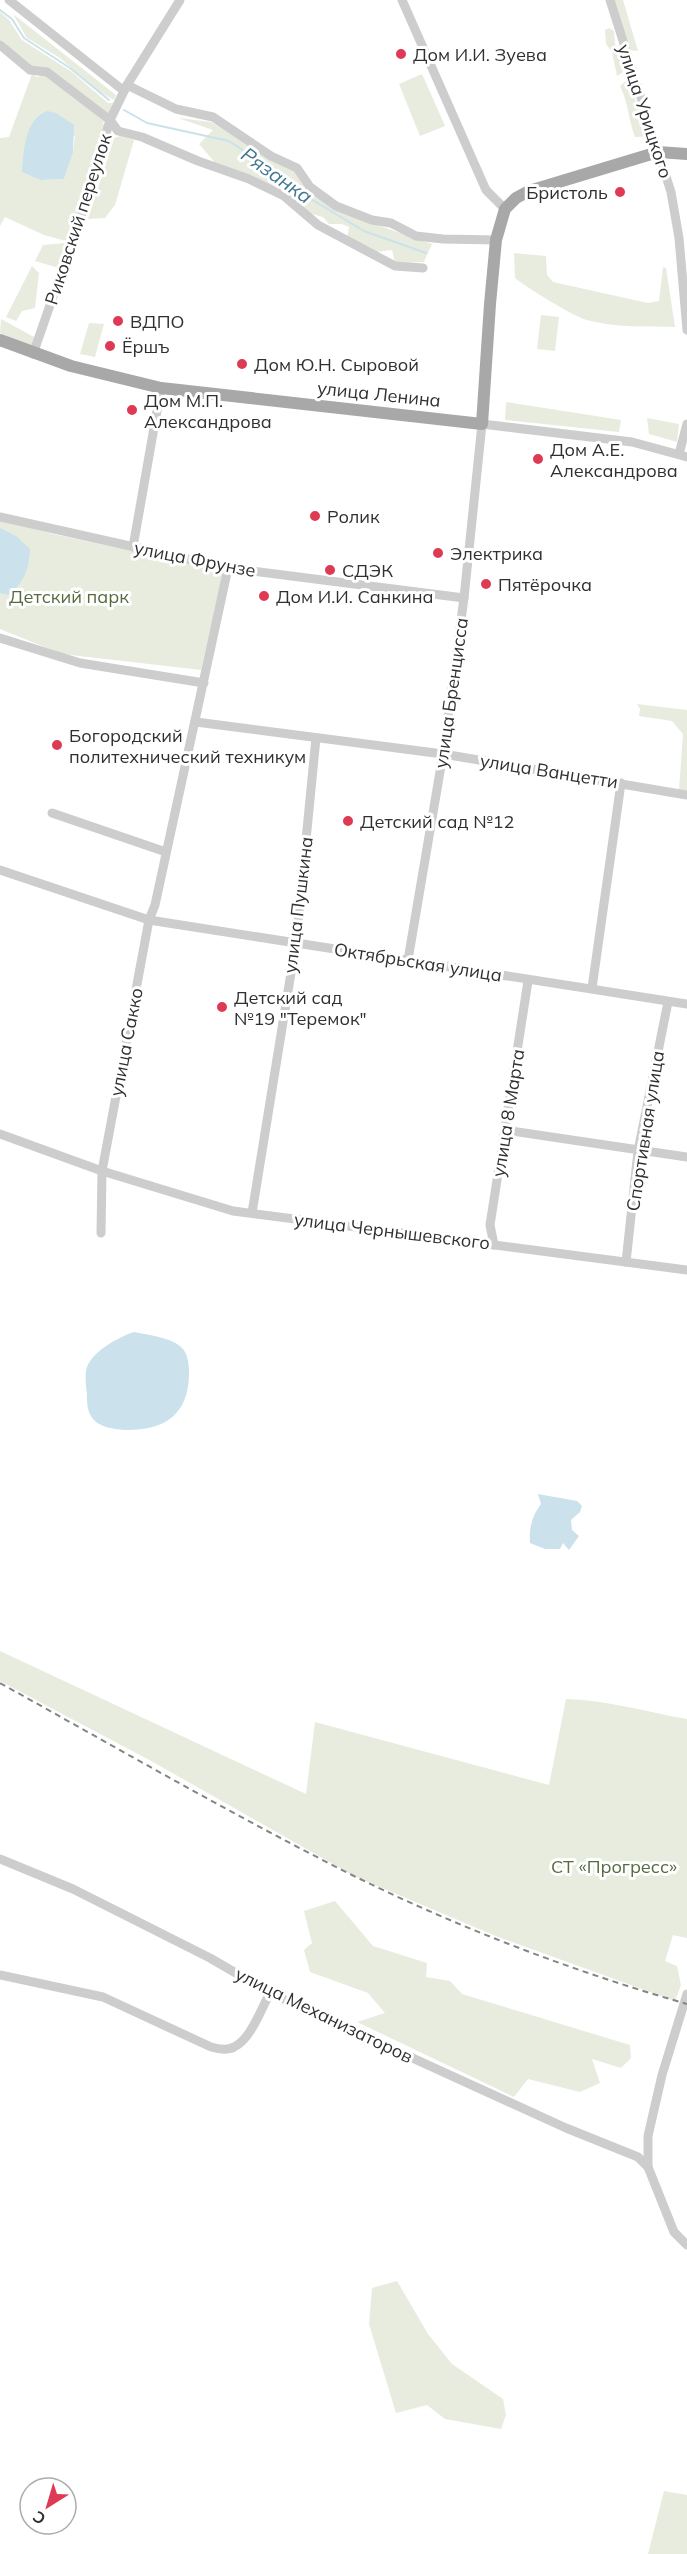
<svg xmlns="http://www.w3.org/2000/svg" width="687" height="2554" viewBox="0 0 687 2554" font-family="Mulish,sans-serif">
	<rect width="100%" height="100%" fill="#fff"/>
	<g fill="#e7ecde" fill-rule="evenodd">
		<polygon points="613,0 623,0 638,51 627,50"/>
		<polygon points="0,12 9,20 22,40 72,72 108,103 113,103 109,115 31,66 0,42"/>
		<polygon points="13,14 116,95 114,100 97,90 60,58 27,38"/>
		<polygon points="609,28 614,31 615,44 625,65 622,73 617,76 612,52 606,44 605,30"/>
		<path d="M32,74l5,3 8,-2 61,46 -4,2 4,2 -31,99 -9,17 -22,-6 -39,-18 -5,9v-88l9,-1zM75,135l-2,18 -9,26 -23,1z"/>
		<polygon points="422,74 445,126 420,136 399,84"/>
		<path d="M627,80l14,33h3l8,23 -17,1c-7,-19 -6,-32 -15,-51z"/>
		<polygon points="178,118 211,122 293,170 363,220 432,244 424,262 395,263 392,250 376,252 347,239 349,227 342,224 329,224 323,217 308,213 217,165 199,144 213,130"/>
		<polygon points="120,136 134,140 115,205 105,218 88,219 114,138"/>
		<polygon points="65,243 59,268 35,261 43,245"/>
		<path d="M514,253l32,3 1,19 6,7 95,21 11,-2 4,-34 3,1 9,59c-29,-1 -60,1 -88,-7 -13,-3 -61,-33 -72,-42z"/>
		<polygon points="32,266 39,273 35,308 22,311 16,321 6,317"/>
		<polygon points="541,315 559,317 555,351 537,349"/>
		<polygon points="1,319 34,337 32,348 0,333"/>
		<polygon points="89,323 104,324 95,357 80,354"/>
		<polygon points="506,402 621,420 619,432 505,420"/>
		<polygon points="647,418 679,424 677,442 649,434"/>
		<polygon points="0,520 53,534 220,570 223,573 201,670 62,654 0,629"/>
		<polygon points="637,704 687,710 687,791 679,790 683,734 672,721 639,716 640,709"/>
		<path d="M0,1651l306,143 9,-72 234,63 17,-86c41,1 80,13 121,20v219l-14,-3 -8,26 12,5 4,19 -6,16 -177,-64 -144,-61 -201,-114 -153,-81z"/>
		<polygon points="335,1901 373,1946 427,1963 426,1977 450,1981 462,1994 630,2045 631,2058 621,2068 592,2059 600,2083 580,2092 528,2079 514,2097 357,2022 385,2013 368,1993 310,1972 304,1950 312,1943 304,1911"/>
		<polygon points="397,2281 428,2334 452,2364 503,2399 506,2415 501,2429 445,2419 427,2405 396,2413 369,2324 372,2288"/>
		<polygon points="664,2491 687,2495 687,2554 648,2554"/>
	</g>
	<g fill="#cbe1eb">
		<path d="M47,111l9,2 18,12 -1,28 -9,26 -23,1 -19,-8c2,-21 2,-52 25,-61z"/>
		<path d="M0,528l16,8 14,13c-1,20 -6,34 -22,46l-8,-2z"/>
		<path d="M134,1332c14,3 36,5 47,15 7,6 8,17 8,26 0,43 -26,58 -65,57 -11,-1 -27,-3 -33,-14 -4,-6 -4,-15 -4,-22 -1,-7 -2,-16 -1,-23 3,-18 32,-34 48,-39z"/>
		<path d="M538,1494l39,7 5,5 -2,6 -9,8 1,10 7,6 -10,14 -6,-7 -3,6h-15l-15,-6c-1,-16 2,-27 11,-39z"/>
	</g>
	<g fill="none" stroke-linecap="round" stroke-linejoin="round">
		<g stroke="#cbe1eb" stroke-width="2">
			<polyline points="0,10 12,19 24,38 70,68 109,100"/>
			<polyline points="124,110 147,123 229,141 261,162 291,187 364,231 426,253"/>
		</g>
		<g stroke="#cdcdcd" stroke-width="9">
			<polyline points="9,0 124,91 127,85 176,109 213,117 271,156 297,168 310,187 336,206 372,220 391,223 416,236 443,239 496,240"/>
			<polyline points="402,0 486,190 505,209"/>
			<polyline points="610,0 671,192 679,238 687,330"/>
			<polyline points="0,45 30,70 47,72 110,120 118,131 142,137 198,161 249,179 284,196 318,225 395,266 423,268"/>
			<polyline points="33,354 86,202 110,120 127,85 180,0"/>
			<polyline points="679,454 687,424"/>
			<polyline points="0,517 228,568 464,598"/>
			<polyline points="133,547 161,388"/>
			<polyline points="0,638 80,663 204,683"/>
			<polyline points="196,722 443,754 687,795"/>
			<polyline points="52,813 166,852"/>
			<polyline points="0,870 149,920 687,1004"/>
			<polyline points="408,960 443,754 464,598 482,424 632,442 687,457"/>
			<polyline points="592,988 621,783"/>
			<polyline points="505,1130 687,1157"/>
			<polyline points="0,1134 102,1171 233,1211 687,1270"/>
			<polyline points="252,1213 296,942 316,738"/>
			<polyline points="101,1233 102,1171 149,920 155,905 228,568"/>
			<polyline points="494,1245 490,1225 528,981"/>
			<polyline points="626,1262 638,1151 668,1002"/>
			<polyline points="0,1859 73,1889 210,1958 270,1993 566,2128 638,2157 648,2167"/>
			<path d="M0,1975l103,22 108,50c7,2 16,4 23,0 17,-8 27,-38 36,-54"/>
			<polyline points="687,1994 662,2075 648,2136 648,2167 674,2232 687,2245"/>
		</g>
		<polyline stroke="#a8a8a8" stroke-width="12" points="0,340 71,366 161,388 482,424 490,304 496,240 505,209 516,198 529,191 658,152 687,154"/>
		<path stroke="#858585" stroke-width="2" stroke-dasharray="6 4.5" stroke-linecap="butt" d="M0,1683c117,65 233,132 352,192 107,53 220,96 335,129"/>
	</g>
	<g fill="#df3a54" stroke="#fff" stroke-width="2">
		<circle cx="401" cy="54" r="6"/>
		<circle cx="620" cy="192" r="6"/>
		<circle cx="118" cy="321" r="6"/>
		<circle cx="110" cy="346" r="6"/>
		<circle cx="242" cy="364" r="6"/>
		<circle cx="132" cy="410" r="6"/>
		<circle cx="538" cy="459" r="6"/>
		<circle cx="315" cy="516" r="6"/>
		<circle cx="438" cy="553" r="6"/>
		<circle cx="330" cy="570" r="6"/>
		<circle cx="486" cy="584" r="6"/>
		<circle cx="264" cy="596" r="6"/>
		<circle cx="57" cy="745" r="6"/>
		<circle cx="348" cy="821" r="6"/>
		<circle cx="222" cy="1007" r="6"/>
	</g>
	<g text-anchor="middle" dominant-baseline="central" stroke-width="6" stroke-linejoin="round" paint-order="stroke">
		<g font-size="18" fill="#303030" stroke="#fff" text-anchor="start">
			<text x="413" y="54">Дом И.И. Зуева</text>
			<text x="608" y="192" text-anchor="end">Бристоль</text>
			<text x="130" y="321">ВДПО</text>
			<text x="122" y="346">Ёршъ</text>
			<text x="254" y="364">Дом Ю.Н. Сыровой</text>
			<text x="144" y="400">Дом М.П.<tspan x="144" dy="21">Александрова</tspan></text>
			<text x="550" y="449">Дом А.Е.<tspan x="550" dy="21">Александрова</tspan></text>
			<text x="327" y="516">Ролик</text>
			<text x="450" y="553">Электрика</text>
			<text x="342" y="570">СДЭК</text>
			<text x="498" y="584">Пятёрочка</text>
			<text x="276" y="596">Дом И.И. Санкина</text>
			<text x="69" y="735">Богородский<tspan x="69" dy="21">политехнический техникум</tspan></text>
			<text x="360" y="821">Детский сад №12</text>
			<text x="234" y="997">Детский сад<tspan x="234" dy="21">№19 "Теремок"</tspan></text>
		</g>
		<g font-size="18" fill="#303030" stroke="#fff">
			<text transform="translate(645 111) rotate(72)">улица Урицкого</text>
			<text transform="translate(78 219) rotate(-72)">Риковский переулок</text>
			<text transform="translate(379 394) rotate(6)">улица Ленина</text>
			<text transform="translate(195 559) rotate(11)">улица Фрунзе</text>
			<text transform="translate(451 693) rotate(-82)">улица Бренцисса</text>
			<text transform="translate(549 771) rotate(9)">улица Ванцетти</text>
			<text transform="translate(298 905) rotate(-83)">улица Пушкина</text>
			<text transform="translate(418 962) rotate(9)">Октябрьская улица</text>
			<text transform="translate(126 1042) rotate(-79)">улица Сакко</text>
			<text transform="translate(508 1113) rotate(-81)">улица 8 Марта</text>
			<text transform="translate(645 1131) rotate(-81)">Спортивная улица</text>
			<text transform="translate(392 1231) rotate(7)">улица Чернышевского</text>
			<text transform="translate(324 2015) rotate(26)">улица Механизаторов</text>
		</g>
		<g font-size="18" fill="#566a3e" stroke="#fff">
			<text x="69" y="596">Детский парк</text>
			<text x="614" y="1866">СТ «Прогресс»</text>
		</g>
		<g font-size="20" font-style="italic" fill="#40778f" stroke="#fff">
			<text transform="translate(277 175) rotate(35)">Рязанка</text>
		</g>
	</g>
	<g transform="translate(48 2506) rotate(217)"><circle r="28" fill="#ffffff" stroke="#acacac" stroke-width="1.5"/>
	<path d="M0-4.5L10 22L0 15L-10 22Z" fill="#df3a54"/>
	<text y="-9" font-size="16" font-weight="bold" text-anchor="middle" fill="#303030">С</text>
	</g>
</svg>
